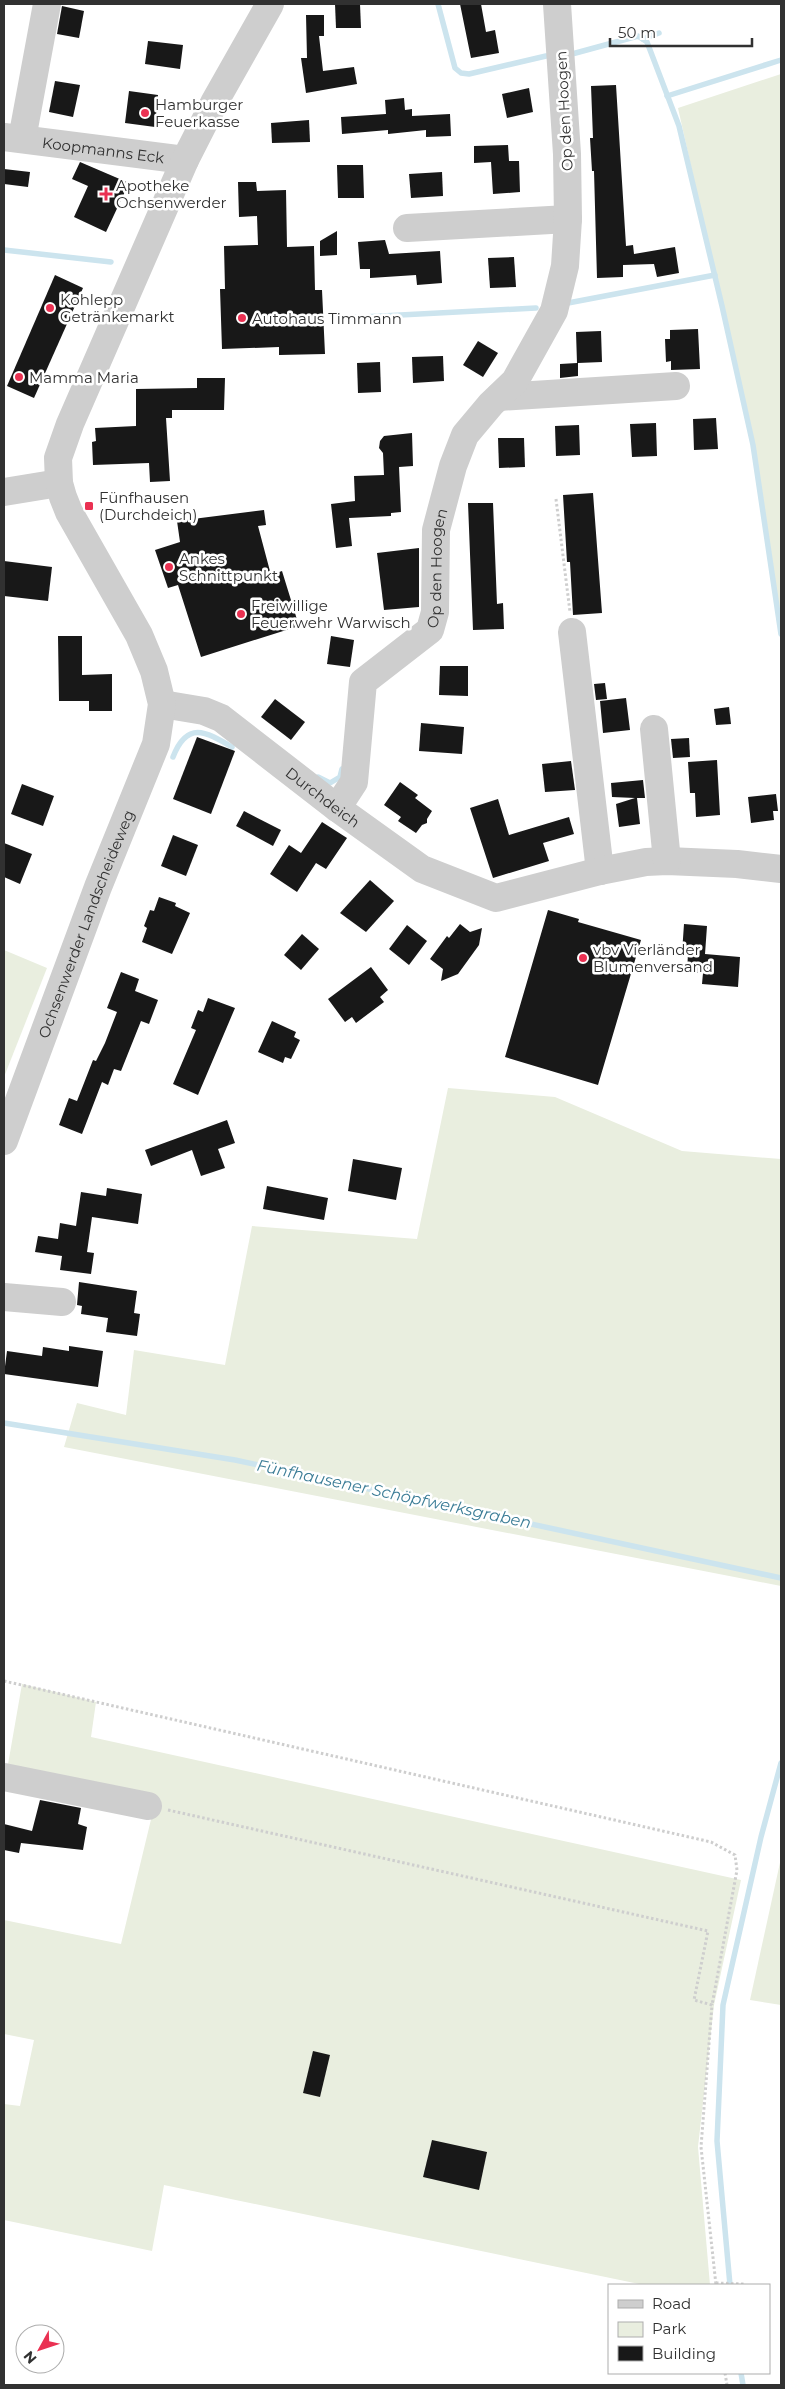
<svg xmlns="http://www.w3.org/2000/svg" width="785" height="2389" viewBox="0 0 785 2389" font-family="Montserrat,sans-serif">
	<rect width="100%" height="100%" fill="#fff"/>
	<g fill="#e9eedf">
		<polygon points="781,74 781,634 753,445 678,108"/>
		<polygon points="4,950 47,968 4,1077"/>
		<polygon points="448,1088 555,1097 682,1151 781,1159 781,1586 64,1447 77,1403 126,1415 134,1350 225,1365 252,1226 417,1239"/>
		<polygon points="22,1684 96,1702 91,1737 741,1880 714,2005 698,2147 710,2285 644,2285 164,2185 152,2251 4,2220 4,2104 20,2106 34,2040 4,2034 4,1920 121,1944 154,1807 7,1770"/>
		<polygon points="781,1858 781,2005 750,2000"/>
	</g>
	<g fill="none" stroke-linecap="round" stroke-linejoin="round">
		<g stroke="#cce4ee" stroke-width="5.5">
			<polyline points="438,4 455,68 461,73 469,74 546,56"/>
			<polyline points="643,39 659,33"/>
			<polyline points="572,54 638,36 647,42 679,126 722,306 753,445 781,634"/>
			<polyline points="667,96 781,60"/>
			<polyline points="4,250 111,262"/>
			<polyline points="568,303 715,275"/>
			<polyline points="343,318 536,308"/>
			<path d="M173,757c14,-36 32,-26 59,-10"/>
			<polyline points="318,777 330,783 340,777 342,769"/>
			<polyline points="4,1423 235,1460 781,1578"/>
			<polyline points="730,2285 717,2141 723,2005 761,1837 781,1763"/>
			<polyline points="741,2373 743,2385"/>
		</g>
	</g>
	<g fill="#181818">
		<polygon points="335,4 360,4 361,28 336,28"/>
		<polygon points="460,4 481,4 486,32 495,30 499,53 471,58"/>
		<polygon points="62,6 84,11 79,38 57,34"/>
		<polygon points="306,15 324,15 324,36 319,36 323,71 354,67 357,84 306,93 301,58 307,58"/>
		<polygon points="148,41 183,45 180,69 145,64"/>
		<polygon points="55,81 80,85 73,117 49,112"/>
		<polygon points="616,85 626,246 633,245 634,254 675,247 679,273 657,277 654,264 623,265 623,277 597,278 594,171 592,171 590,138 593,138 591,86"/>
		<polygon points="529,88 533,112 507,118 502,94"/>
		<polygon points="129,91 158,95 155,127 125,123"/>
		<polygon points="404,98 405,110 412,109 412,116 450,114 451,136 426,137 426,130 388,134 388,130 342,134 341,117 386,114 385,100"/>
		<polygon points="309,120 310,142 272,143 271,123"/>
		<polygon points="508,145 509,161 519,161 520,192 493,194 491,162 474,163 474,146"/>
		<polygon points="80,162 129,183 106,232 74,217 88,186 72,179"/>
		<polygon points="337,165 363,165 364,198 338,198"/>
		<polygon points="4,169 30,172 28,187 4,184"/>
		<polygon points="442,172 443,196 411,198 409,174"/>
		<polygon points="238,182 256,182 257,191 286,190 287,247 314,246 315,290 322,290 325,354 279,355 279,347 222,349 220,289 225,289 224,246 258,245 257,216 239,217"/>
		<polygon points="337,231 337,255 320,256 320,241"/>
		<polygon points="385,240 389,254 440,251 442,283 417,285 416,275 370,278 370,269 360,269 358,242"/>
		<polygon points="514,257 516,287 490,288 488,258"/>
		<polygon points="55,275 83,288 34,398 7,386"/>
		<polygon points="698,329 700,369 671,370 671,361 666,362 665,339 670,339 670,330"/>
		<polygon points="601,331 602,362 578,363 578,376 560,378 560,364 577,363 576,332"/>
		<polygon points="478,341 498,353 483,377 463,365"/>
		<polygon points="443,356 444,381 413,383 412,357"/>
		<polygon points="380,362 381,392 358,393 357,363"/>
		<polygon points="197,378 225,378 224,410 172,410 172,418 166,418 170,481 150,482 149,463 93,465 92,442 96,441 95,428 136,426 136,389 197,388"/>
		<polygon points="716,418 718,449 694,450 693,419"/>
		<polygon points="656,423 657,456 632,457 630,424"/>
		<polygon points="579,425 580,455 556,456 555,426"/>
		<polygon points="412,433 413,466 399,467 401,512 391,513 391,516 349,518 352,546 336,548 331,504 355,501 354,476 384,475 383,453 379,448 380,441 384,436"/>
		<polygon points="498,438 524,438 525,467 499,468"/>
		<polygon points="593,493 602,613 573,615 570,562 567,562 563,495"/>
		<polygon points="468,503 493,503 497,604 503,603 504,629 473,630"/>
		<polygon points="264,510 266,525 258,526 271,575 282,571 299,626 201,657 178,585 168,588 155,550 180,542 177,521"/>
		<polygon points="419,548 419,607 384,610 377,553"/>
		<polygon points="4,561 52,567 48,601 4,596"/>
		<polygon points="58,636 82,636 82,675 112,674 112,711 89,711 89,701 59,701"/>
		<polygon points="331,636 354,640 350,667 327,664"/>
		<polygon points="440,666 468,666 468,696 439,695"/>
		<polygon points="605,683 607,699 596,700 594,684"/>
		<polygon points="626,698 630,730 603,733 600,701"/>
		<polygon points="275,699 305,722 291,740 261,717"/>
		<polygon points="729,707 731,724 716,725 714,709"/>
		<polygon points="421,723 464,727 462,754 419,751"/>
		<polygon points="197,737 235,751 211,814 173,799"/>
		<polygon points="689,738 690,757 673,758 671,739"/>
		<polygon points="717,760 720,815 696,817 695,793 690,793 688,762"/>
		<polygon points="571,761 575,790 545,792 542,764"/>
		<polygon points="643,780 645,798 637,798 640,824 619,827 616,804 635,798 612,797 611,783"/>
		<polygon points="400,782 418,795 415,798 432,811 427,819 427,823 422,825 416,833 398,821 401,817 384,805"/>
		<polygon points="22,784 54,796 43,826 11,814"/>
		<polygon points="776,794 778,811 773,811 774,820 751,823 748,797"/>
		<polygon points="498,799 509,835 569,817 574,834 543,843 549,861 493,878 470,808"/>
		<polygon points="244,811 281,830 273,846 236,826"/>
		<polygon points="322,822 347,838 326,869 316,863 297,892 270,874 289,845 301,853"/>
		<polygon points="173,835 198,845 186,876 161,866"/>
		<polygon points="4,843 32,854 20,884 4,877"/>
		<polygon points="370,880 394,901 366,932 340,913"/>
		<polygon points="159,897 176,903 175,906 190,913 172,954 142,942 147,928 144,926 150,910 154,911"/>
		<polygon points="548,910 579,919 578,922 641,940 598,1085 505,1057"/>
		<polygon points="460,924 470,932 482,928 479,945 458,974 441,981 443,969 430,959 447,936 449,938"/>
		<polygon points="684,924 707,926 705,954 740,957 738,987 702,984 703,973 687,973 688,953 682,953"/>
		<polygon points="407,925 427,941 409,965 389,949"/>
		<polygon points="302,934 319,949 301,970 284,955"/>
		<polygon points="371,967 388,990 380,997 384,1002 356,1023 352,1017 345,1022 328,999"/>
		<polygon points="121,972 139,979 135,991 158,1000 149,1024 141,1021 121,1071 114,1069 108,1085 102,1082 82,1134 59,1125 69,1098 77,1101 93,1060 96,1061 105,1043 117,1012 107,1008"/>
		<polygon points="208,998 235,1008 198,1095 173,1084 196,1030 191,1028 198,1010 203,1012"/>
		<polygon points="272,1021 296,1032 294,1037 300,1040 291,1059 285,1057 283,1063 258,1052"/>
		<polygon points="227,1120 235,1143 218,1149 225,1168 201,1176 192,1150 151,1166 145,1150"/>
		<polygon points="353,1159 402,1168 396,1200 348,1191"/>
		<polygon points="267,1186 328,1198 324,1220 263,1209"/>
		<polygon points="107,1188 142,1194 138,1224 92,1217 87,1252 94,1253 91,1274 60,1270 62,1256 35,1252 38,1236 58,1239 60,1223 76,1226 81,1192 106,1196"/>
		<polygon points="79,1282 137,1291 134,1313 140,1314 137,1336 106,1332 108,1318 81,1314 82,1306 77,1305"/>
		<polygon points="69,1346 103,1351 98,1387 4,1374 7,1351 42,1356 43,1347 69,1351"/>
		<polygon points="40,1800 81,1808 78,1824 87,1827 83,1850 21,1843 19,1853 4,1850 4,1824 32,1831"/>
		<polygon points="313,2051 330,2055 320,2097 303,2093"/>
		<polygon points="432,2140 487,2152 479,2190 423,2177"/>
	</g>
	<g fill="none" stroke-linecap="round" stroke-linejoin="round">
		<g stroke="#cecece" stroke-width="3" stroke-dasharray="2.5 2.5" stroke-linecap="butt">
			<polyline points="556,499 570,612"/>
			<polyline points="4,1681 711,1842 735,1855 737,1870 712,2005"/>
			<polyline points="168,1810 708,1931 694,2000 712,2005 701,2147 716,2285"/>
			<polyline points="716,2283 744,2284"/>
			<polyline points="725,2373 727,2385"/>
		</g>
		<g stroke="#cecece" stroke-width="28">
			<path id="s1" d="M4,137l181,23"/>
			<polyline points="22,139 47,4"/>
			<polyline points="407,228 568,219"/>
			<polyline points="499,397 676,386"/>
			<polyline points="4,492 59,483"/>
			<polyline points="572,632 600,871"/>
			<path id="s2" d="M162,704l42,7 17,7 116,90 85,61 74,29 104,-27 46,-9 21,-1 70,3 44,5"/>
			<polyline points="654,729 667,861"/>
			<path id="s3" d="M337,808l17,-26 9,-100 67,-52 5,-18 1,-82 17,-64 12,-31 26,-31 24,-23 39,-70 11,-45 3,-47 -1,-65 -10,-150"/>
			<path id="s4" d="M4,1141l94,-254 58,-143 6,-40 -8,-33 -15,-36 -70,-123 -6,-15 -4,-14 -1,-25 12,-34 115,-264 29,-57 56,-99"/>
			<polyline points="4,1297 62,1302"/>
			<polyline points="4,1777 148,1806"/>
		</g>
	</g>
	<g fill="#ea3152" stroke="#fff" stroke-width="2">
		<circle cx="145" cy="113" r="5"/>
		<path d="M103.5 186.5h5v5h5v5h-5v5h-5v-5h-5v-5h5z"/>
		<circle cx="50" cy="308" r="5"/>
		<circle cx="242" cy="318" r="5"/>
		<circle cx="19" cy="377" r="5"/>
		<rect x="84" y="501" width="10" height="10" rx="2.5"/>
		<circle cx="169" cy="567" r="5"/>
		<circle cx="241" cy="614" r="5"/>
		<circle cx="583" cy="958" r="5"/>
	</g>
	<g text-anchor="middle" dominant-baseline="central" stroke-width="5" stroke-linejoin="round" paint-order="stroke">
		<g font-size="15" fill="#313131" stroke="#fff" text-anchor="start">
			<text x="155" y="104">Hamburger<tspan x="155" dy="17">Feuerkasse</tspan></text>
			<text x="116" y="185">Apotheke<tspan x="116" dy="17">Ochsenwerder</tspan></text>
			<text x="60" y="299">Kohlepp<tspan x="60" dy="17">Getränkemarkt</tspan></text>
			<text x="252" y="318">Autohaus Timmann</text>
			<text x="29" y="377">Mamma Maria</text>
			<text x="99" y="497">Fünfhausen<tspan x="99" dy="17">(Durchdeich)</tspan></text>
			<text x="179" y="558">Ankes<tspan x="179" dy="17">Schnittpunkt</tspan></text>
			<text x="251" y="605">Freiwillige<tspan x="251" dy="17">Feuerwehr Warwisch</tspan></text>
			<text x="593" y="949">vbv Vierländer<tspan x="593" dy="17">Blumenversand</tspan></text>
		</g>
		<g font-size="15" fill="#313131" stroke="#fff">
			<text transform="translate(564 111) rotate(-93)">Op den Hoogen</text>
			<text stroke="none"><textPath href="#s1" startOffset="100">Koopmanns Eck</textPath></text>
			<text stroke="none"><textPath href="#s3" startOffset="279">Op den Hoogen</textPath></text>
			<text stroke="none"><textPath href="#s2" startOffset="190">Durchdeich</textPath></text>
			<text stroke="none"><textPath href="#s4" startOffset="232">Ochsenwerder Landscheideweg</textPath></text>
		</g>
		<g font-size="16" font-style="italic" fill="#3c7d97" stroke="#fff">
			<text transform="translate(394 1494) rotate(12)">Fünfhausener Schöpfwerksgraben</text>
		</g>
	</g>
	<rect width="785" height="2389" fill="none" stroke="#313131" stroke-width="10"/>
	<rect x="608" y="2284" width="162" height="90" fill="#ffffff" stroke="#adadad"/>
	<rect x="618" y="2300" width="25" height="8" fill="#cecece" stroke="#adadad"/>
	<text x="652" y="2309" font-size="15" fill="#313131">Road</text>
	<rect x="618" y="2322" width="25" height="15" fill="#e9eedf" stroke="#adadad"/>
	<text x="652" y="2334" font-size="15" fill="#313131">Park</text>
	<rect x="618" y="2346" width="25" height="15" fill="#181818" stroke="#adadad"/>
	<text x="652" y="2359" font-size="15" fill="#313131">Building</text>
	<g transform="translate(40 2349) rotate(230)"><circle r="24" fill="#ffffff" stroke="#adadad"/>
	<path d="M0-4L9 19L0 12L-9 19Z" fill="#ea3152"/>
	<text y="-8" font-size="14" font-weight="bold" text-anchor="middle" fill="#313131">N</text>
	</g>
	<path d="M610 38v8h142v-8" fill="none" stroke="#313131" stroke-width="2.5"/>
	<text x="618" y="38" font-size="15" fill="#313131" stroke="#ffffff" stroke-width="4" paint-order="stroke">50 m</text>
</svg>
